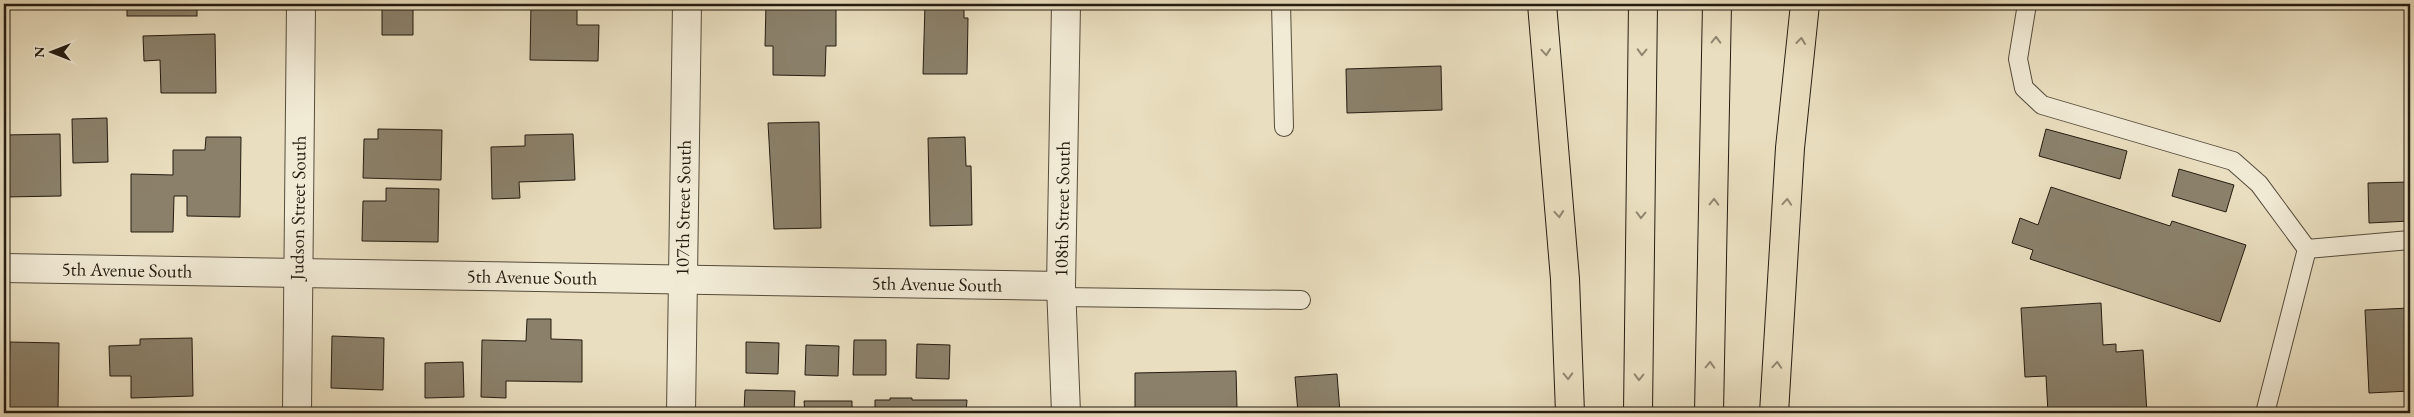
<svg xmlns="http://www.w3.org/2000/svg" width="2414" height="417" viewBox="0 0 2414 417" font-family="'EB Garamond',serif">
	<rect width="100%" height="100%" fill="#e9debf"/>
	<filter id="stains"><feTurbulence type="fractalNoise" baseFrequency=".004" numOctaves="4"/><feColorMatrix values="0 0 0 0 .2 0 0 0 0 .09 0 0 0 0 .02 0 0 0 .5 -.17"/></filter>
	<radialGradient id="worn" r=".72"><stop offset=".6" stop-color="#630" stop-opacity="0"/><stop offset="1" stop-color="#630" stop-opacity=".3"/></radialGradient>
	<g fill="#8b816b" stroke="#251c10">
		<rect x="127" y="4" width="70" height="12"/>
		<polygon points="371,4 413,4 413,35 382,35 382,8 371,9"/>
		<polygon points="531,4 577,4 577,25 599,25 598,61 530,60"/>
		<polygon points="766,4 836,4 836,46 826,46 825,76 773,75 773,46 765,46"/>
		<polygon points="925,4 964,4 964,18 968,18 967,74 923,74"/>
		<polygon points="2110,4 2223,4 2110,5"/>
		<polygon points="215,34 216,93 161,93 160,60 144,61 143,36"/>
		<polygon points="1441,66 1442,110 1347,113 1346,69"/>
		<polygon points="107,118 108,162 73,163 72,119"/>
		<polygon points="819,122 821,228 774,229 768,123"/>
		<polygon points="378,129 442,130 441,180 363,178 364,139 378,139"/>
		<polygon points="2046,129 2127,151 2120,179 2039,156"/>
		<polygon points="60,134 61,196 4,197 4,135"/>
		<polygon points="573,134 575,180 519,182 520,198 492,199 491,147 525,146 525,135"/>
		<polygon points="206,137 241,137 240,217 187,216 187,196 174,196 173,232 131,232 131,174 173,175 173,150 205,150"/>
		<polygon points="965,137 966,166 971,166 972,225 930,226 928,138"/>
		<polygon points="2179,169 2234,185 2226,212 2172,196"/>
		<polygon points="2410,182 2410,221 2369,223 2368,183"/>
		<polygon points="2051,187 2170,226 2172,221 2246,245 2220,322 2030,259 2033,250 2012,243 2020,218 2038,225"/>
		<polygon points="386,188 439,189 438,242 362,241 363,201 386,201"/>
		<polygon points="2101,303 2103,345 2116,344 2116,352 2143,350 2147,413 2048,413 2046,376 2025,377 2021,308"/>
		<polygon points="2410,308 2410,391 2369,393 2365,310"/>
		<polygon points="527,319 551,319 551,339 582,340 582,382 506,381 506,398 481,397 482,340 526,341"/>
		<polygon points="332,336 384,338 383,390 331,388"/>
		<polygon points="192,338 193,396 131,398 131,376 110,376 109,346 140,345 140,339"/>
		<polygon points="854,340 886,340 886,375 853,375"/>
		<polygon points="10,342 59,343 58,409 67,409 67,413 8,413"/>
		<polygon points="746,342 779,343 778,374 746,373"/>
		<polygon points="917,344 950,345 949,379 916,378"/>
		<polygon points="806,345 839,346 838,376 805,375"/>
		<polygon points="463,362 464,397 425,398 425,363"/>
		<polygon points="1236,371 1237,408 1180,410 1180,413 1135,413 1135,373"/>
		<polygon points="1337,374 1340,413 1298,413 1295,377"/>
		<polygon points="745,390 795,391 794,413 744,413"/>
		<polygon points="890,398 912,398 912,400 967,400 966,413 875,413 875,400 890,400"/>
		<polygon points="804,401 852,401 852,413 805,413"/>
		<polygon points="138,411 138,413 113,413 113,412"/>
	</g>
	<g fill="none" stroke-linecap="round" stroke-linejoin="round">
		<defs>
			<g id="service">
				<polyline points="1281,4 1284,127"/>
				<polyline points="2027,4 2018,59 2024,88 2042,105 2233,161 2259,184 2307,249 2410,240"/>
				<polyline points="1061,297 1301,300"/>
				<polyline points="2265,413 2307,249"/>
			</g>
			<g id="minor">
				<polyline points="4,268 1061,286"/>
				<polyline points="297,413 301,4"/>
				<polyline points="681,413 687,4"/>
			</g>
			<polyline id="tertiary" points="1066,4 1061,286 1066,413"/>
			<g id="motorway">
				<polyline points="1542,4 1565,279 1570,413"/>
				<polyline points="1638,413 1643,4"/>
				<polyline points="1709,413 1717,4"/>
				<polyline points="1774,413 1790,148 1805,4"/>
			</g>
		</defs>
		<use href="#service" stroke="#564c3c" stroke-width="20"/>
		<use href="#minor" stroke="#564c3c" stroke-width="30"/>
		<use href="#tertiary" stroke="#564c3c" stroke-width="30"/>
		<use href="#motorway" stroke="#251c10" stroke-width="30"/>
		<use href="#service" stroke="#f1ead5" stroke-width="18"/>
		<use href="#minor" stroke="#f1ead5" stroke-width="28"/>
		<use href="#tertiary" stroke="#f1ead5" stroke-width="28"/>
		<use href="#motorway" stroke="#e9debf" stroke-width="28"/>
	</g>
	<defs><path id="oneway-chevron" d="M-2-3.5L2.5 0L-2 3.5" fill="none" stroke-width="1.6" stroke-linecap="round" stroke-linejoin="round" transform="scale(1.25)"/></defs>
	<g stroke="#918770">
		<use href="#oneway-chevron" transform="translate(1716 40) rotate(-89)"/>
		<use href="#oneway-chevron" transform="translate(1801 41) rotate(-84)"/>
		<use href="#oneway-chevron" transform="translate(1546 52) rotate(85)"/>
		<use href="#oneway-chevron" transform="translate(1642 52) rotate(91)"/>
		<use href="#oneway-chevron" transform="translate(1714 202) rotate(-89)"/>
		<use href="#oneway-chevron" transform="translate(1787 202) rotate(-86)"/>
		<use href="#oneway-chevron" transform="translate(1559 214) rotate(85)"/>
		<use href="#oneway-chevron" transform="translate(1641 215) rotate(91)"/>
		<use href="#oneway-chevron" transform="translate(1710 365) rotate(-88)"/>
		<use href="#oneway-chevron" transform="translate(1777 365) rotate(-86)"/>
		<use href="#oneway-chevron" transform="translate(1568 376) rotate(88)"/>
		<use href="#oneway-chevron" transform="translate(1639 377) rotate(91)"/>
	</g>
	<g text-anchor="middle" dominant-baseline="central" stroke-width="5" stroke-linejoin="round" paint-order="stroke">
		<g font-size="19" fill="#251c10" stroke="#f1ead5">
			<text transform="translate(298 208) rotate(-89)">Judson Street South</text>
			<text transform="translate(683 208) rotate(-89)">107th Street South</text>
			<text transform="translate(1062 209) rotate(-89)">108th Street South</text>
			<text transform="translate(127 270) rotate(1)">5th Avenue South</text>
			<text transform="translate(532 277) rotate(1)">5th Avenue South</text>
			<text transform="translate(937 284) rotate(1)">5th Avenue South</text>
		</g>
	</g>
	<rect width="2414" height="417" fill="none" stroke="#e9debf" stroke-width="20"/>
	<rect x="5" y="5" width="2404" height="407" fill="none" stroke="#251c10" stroke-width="2.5"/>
	<rect x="10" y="10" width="2394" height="397" fill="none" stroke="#251c10"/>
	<g transform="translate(52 52) rotate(270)" stroke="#f1ead5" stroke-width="4" paint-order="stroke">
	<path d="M0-4L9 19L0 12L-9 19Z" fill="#251c10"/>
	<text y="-8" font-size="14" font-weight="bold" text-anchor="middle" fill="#251c10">N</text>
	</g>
	<rect width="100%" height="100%" filter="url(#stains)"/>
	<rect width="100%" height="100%" fill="url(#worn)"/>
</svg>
